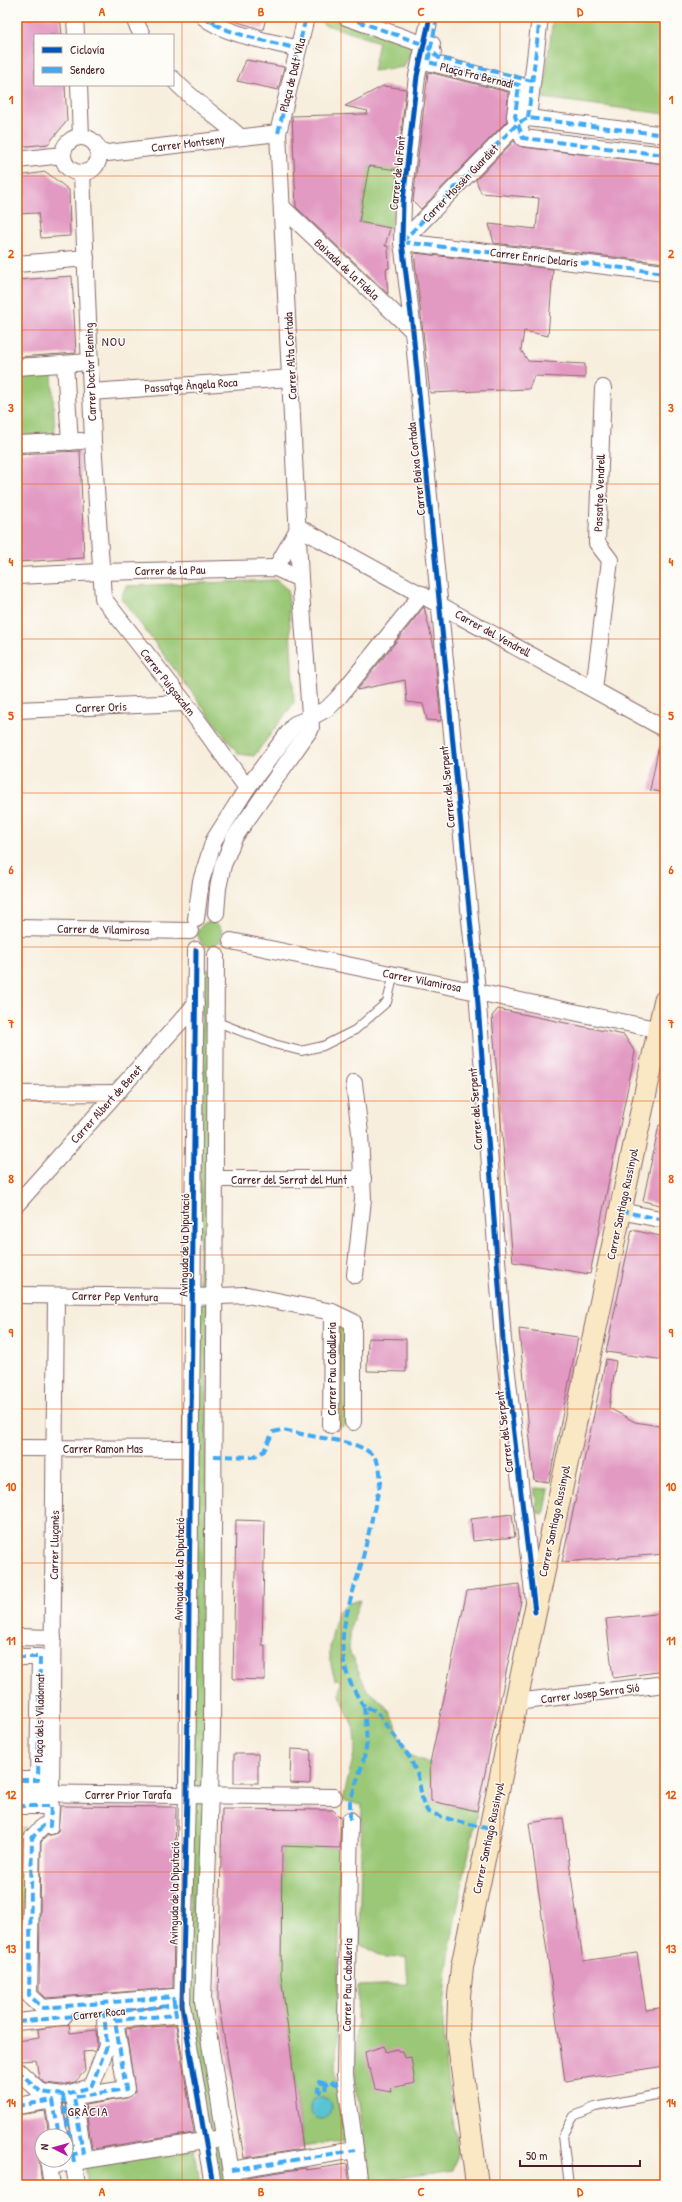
<svg xmlns="http://www.w3.org/2000/svg" width="682" height="2202" viewBox="0 0 682 2202" font-family="'Patrick Hand',sans-serif">
	<rect width="100%" height="100%" fill="#fdfcf7"/>
	<filter id="ink" filterUnits="userSpaceOnUse"><feTurbulence type="fractalNoise" baseFrequency=".025" numOctaves="2"/><feDisplacementMap in="SourceGraphic" scale="8" xChannelSelector="R" yChannelSelector="G"/><feConvolveMatrix kernelMatrix="1 2 1 2 8 2 1 2 1" color-interpolation-filters="sRGB"/></filter>
	<filter id="wash" filterUnits="userSpaceOnUse"><feTurbulence type="fractalNoise" baseFrequency=".012" numOctaves="4" result="noise"/><feDisplacementMap in="SourceGraphic" scale="16" xChannelSelector="R" yChannelSelector="G"/><feGaussianBlur stdDeviation="0.9" result="paint"/><feColorMatrix in="noise" values="0 0 0 0 0 0 0 0 0 0 0 0 0 0 0 0 0 1.4 0 .05"/><feComposite in="paint" operator="in"/></filter>
	<g filter="url(#wash)">
		<rect width="100%" height="100%" fill="#f7eedd"/>
		<g fill="#9ac876" stroke="#727450">
			<polygon points="321,17 327,17 413,46 404,67 373,71 379,42 323,24"/>
			<polygon points="553,17 665,17 665,114 543,98"/>
			<polygon points="369,166 400,170 397,199 390,228 359,222"/>
			<polygon points="52,375 55,434 17,436 17,377"/>
			<polygon points="276,580 288,590 294,703 254,756 238,754 121,598 126,586"/>
			<circle cx="210" cy="934" r="12"/>
			<polygon points="202,969 212,970 209,1290 199,1291"/>
			<polygon points="198,1302 208,1302 205,1789 191,1789"/>
			<polygon points="338,1323 346,1327 346,1425 338,1428"/>
			<polygon points="534,1488 549,1489 545,1511 543,1514 538,1513"/>
			<path d="M360,1600l-9,26 -2,24 18,40 18,15 9,14 6,20 11,17 19,7 1,38 46,10c-12,66 -33,143 -34,210 0,44 9,89 15,133l-5,16 -83,12 -15,-105 3,-91 50,-2 -2,-27 -21,1 -26,-14 3,-139 -19,-5 13,-55 -1,-13 -15,-37 1,-15 -6,-1 -5,-18v-15l7,-34 12,-9z"/>
			<polygon points="192,1802 204,1802 199,2001 220,2134 209,2135 187,2004"/>
			<polygon points="17,1827 25,1827 23,1991 17,1992"/>
			<polygon points="282,1846 341,1848 336,2076 344,2140 303,2147 281,1975"/>
			<polygon points="221,2143 228,2185 218,2185 211,2145"/>
			<polygon points="195,2149 200,2185 88,2185 85,2166"/>
		</g>
		<circle fill="#59c4d3" stroke="#52727f" cx="321" cy="2108" r="11"/>
		<g id="blocks">
			<g fill="#e29ac3">
				<polygon points="17,17 60,17 62,35 35,35 35,85 65,85 67,121 48,144 17,147"/>
				<polygon points="222,17 266,17 263,30"/>
				<polygon points="246,60 284,67 278,90 237,81"/>
				<polygon points="428,72 508,92 507,121 421,209 413,201"/>
				<polygon points="383,86 406,89 397,170 369,166 359,222 390,228 385,246 388,246 389,268 386,269 388,294 296,207 292,116 367,114 368,111 345,106"/>
				<polygon points="514,141 522,147 665,164 665,263 494,243 489,224 536,229 539,198 481,193 476,180"/>
				<polygon points="46,172 69,190 70,236 41,238 38,213 17,214 17,176"/>
				<polygon points="414,253 553,269 548,336 524,331 521,350 528,361 585,364 585,378 534,376 529,389 430,393"/>
				<polygon points="72,276 76,353 17,357 17,280"/>
				<polygon points="80,451 84,558 17,562 17,454"/>
				<polygon points="424,607 434,648 441,721 427,720 423,704 407,702 405,680 357,690"/>
				<polygon points="659,745 665,746 665,793 650,790"/>
				<polygon points="498,1009 624,1035 635,1052 590,1274 513,1262 492,1016"/>
				<polygon points="659,1125 665,1125 665,1206 643,1201"/>
				<polygon points="632,1230 665,1237 665,1360 606,1352"/>
				<polygon points="519,1329 578,1337 549,1482 534,1480"/>
				<polygon points="368,1338 406,1339 406,1372 367,1371"/>
				<polygon points="606,1359 616,1361 609,1408 635,1422 665,1427 665,1554 562,1562"/>
				<polygon points="512,1514 515,1537 473,1541 471,1519"/>
				<polygon points="236,1520 265,1521 262,1645 265,1645 265,1680 233,1679"/>
				<polygon points="519,1584 521,1601 477,1811 431,1801 430,1763 467,1591"/>
				<polygon points="665,1613 665,1671 613,1678 606,1619"/>
				<polygon points="291,1749 311,1750 310,1784 290,1783"/>
				<rect x="234" y="1754" width="24" height="29"/>
				<polygon points="60,1806 176,1807 173,1988 46,1998 39,1991 41,1842 47,1836 54,1834 58,1831"/>
				<polygon points="222,1809 333,1810 341,1818 340,1848 282,1846 281,1975 303,2149 244,2158 218,2000"/>
				<polygon points="563,1818 583,1961 637,1953 646,2010 665,2007 665,2066 565,2081 529,1823"/>
				<polygon points="69,2024 70,2033 96,2030 97,2045 95,2051 83,2052 85,2071 75,2082 62,2085 45,2083 39,2078 36,2060 20,2061 17,2041 39,2038 38,2029"/>
				<polygon points="176,2025 194,2133 92,2149 85,2105 127,2098 135,2092 126,2029"/>
				<polygon points="384,2046 385,2052 397,2049 398,2051 402,2051 404,2058 411,2057 415,2083 390,2088 391,2092 375,2089 370,2069 368,2069 365,2052"/>
				<polygon points="63,2104 66,2104 71,2136 68,2136"/>
				<polygon points="45,2111 49,2136 42,2136 42,2159 39,2159 42,2185 17,2185 17,2115"/>
				<polygon points="347,2164 350,2185 248,2185 247,2177 306,2168 306,2170"/>
			</g>
		</g>
	</g>
	<g filter="url(#ink)">
		<use href="#blocks" fill-opacity="0" stroke="#876769" stroke-width="1"/>
		<g fill="none" stroke-linecap="round" stroke-linejoin="round">
			<defs>
				<g id="lane">
					<polyline points="217,1022 274,1044 301,1051 323,1046 355,1030 387,1002 394,974"/>
					<polyline points="569,2185 563,2136 574,2116 595,2107 665,2093"/>
				</g>
				<g id="street">
					<polyline points="75,17 76,35"/>
					<polyline points="133,17 142,35"/>
					<path d="M204,17c22,18 66,24 94,32"/>
					<polyline points="346,17 425,45 433,52"/>
					<polyline points="430,17 417,76 403,201 402,242 413,331 477,991 503,1340 534,1601"/>
					<polyline points="432,44 428,62 519,85 515,116 523,138 665,155"/>
					<path d="M173,79c20,22 45,38 67,58"/>
					<polyline points="79,85 81,137"/>
					<polyline points="528,118 540,17"/>
					<circle cx="81" cy="155" r="18"/>
					<polyline points="99,154 278,133"/>
					<polyline points="17,160 63,155"/>
					<polyline points="82,173 93,441 103,598 185,703 247,788"/>
					<polyline points="282,207 413,331"/>
					<polyline points="402,242 518,123 528,118 665,135"/>
					<polyline points="402,242 665,273"/>
					<polyline points="17,264 86,258"/>
					<polyline points="65,364 70,442"/>
					<polyline points="17,367 90,362"/>
					<polyline points="91,392 291,378"/>
					<polyline points="17,444 81,441"/>
					<polyline points="298,527 665,729"/>
					<polyline points="276,568 298,529"/>
					<polyline points="17,576 100,572 276,568 300,579 311,728 234,838 223,865 218,888 216,913"/>
					<polyline points="300,579 278,133 306,17"/>
					<polyline points="594,689 610,560 597,543 603,388"/>
					<polyline points="17,710 185,703"/>
					<polyline points="196,919 201,881 214,840 247,788 295,724 310,718 328,708 338,698 422,594"/>
					<polyline points="17,928 190,931"/>
					<polyline points="231,941 665,1031"/>
					<polyline points="196,950 187,1795 182,2005 213,2185"/>
					<polyline points="216,955 212,1730 203,2001 233,2185"/>
					<polyline points="354,1083 360,1133 363,1199 355,1275"/>
					<polyline points="17,1094 116,1093"/>
					<polyline points="215,1179 363,1179"/>
					<polyline points="17,1204 196,1004"/>
					<polyline points="620,1211 665,1220"/>
					<polyline points="17,1295 193,1297 247,1295 332,1312 353,1322 353,1422"/>
					<polyline points="331,1425 332,1312"/>
					<polyline points="17,1448 190,1449"/>
					<polyline points="17,1637 53,1638"/>
					<polyline points="17,1657 40,1657 38,1780 17,1780"/>
					<polyline points="516,1702 665,1684"/>
					<polyline points="17,1793 334,1797"/>
					<polyline points="51,1794 56,1296"/>
					<polyline points="17,1806 51,1806 50,1826 43,1826 32,1838 29,1995 43,2008 173,1997 176,2015 115,2020 126,2089 74,2097 83,2153 66,2155"/>
					<polyline points="350,1820 345,2075 360,2185"/>
					<polyline points="17,2022 63,2017"/>
					<polyline points="17,2070 41,2092 63,2095 91,2087 107,2046 105,2021"/>
					<polyline points="17,2106 53,2100 59,2136"/>
					<polyline points="72,2153 77,2185"/>
					<polyline points="231,2170 355,2150"/>
					<polyline points="52,2185 49,2166 216,2139"/>
				</g>
				<polyline id="secondary" points="477,2185 458,2036 459,1996 462,1967 516,1702 665,1001"/>
			</defs>
			<use href="#lane" stroke="#876769" stroke-width="10"/>
			<use href="#street" stroke="#876769" stroke-width="18"/>
			<use href="#secondary" stroke="#876769" stroke-width="24"/>
			<use href="#lane" stroke="#fff" stroke-width="8"/>
			<use href="#street" stroke="#fff" stroke-width="16"/>
			<use href="#secondary" stroke="#fae7c3" stroke-width="22"/>
			<g stroke="#3fa9f5" stroke-width="4" stroke-dasharray="8 4" stroke-linecap="butt">
				<path d="M204,17c22,18 66,24 94,32"/>
				<polyline points="346,17 425,45 439,58 532,81"/>
				<polyline points="437,17 428,62 519,85 515,116 523,138 665,155"/>
				<polyline points="212,24 216,17"/>
				<polyline points="528,118 540,17"/>
				<polyline points="278,133 306,17"/>
				<polyline points="402,242 518,123 528,118 665,135"/>
				<polyline points="402,242 665,273"/>
				<polyline points="620,1211 665,1220"/>
				<path d="M214,1456l39,1 11,-6 9,-19 10,-2c14,3 27,6 40,8 32,6 64,9 56,51 -6,24 -11,48 -17,72 -15,55 -36,92 2,145"/>
				<polyline points="17,1657 40,1657 38,1780 17,1780"/>
				<polyline points="17,1806 51,1806 50,1826 43,1826 32,1838 29,1995 43,2008 173,1997 176,2015 115,2020 126,2089 74,2097 83,2153 66,2155"/>
				<polyline points="350,1820 350,1802 363,1762 367,1743 364,1706 376,1711 410,1758 418,1776 423,1803 428,1812 452,1820 490,1829"/>
				<polyline points="17,2022 178,2005"/>
				<polyline points="17,2070 41,2092 63,2095 91,2087 107,2046 104,2012"/>
				<polyline points="326,2084 319,2082 318,2090 321,2092 325,2091 326,2084 330,2081 335,2084 339,2083"/>
				<polyline points="63,2095 74,2162"/>
				<polyline points="17,2106 53,2100 59,2136"/>
				<polyline points="231,2170 355,2150"/>
			</g>
			<defs>
				<g id="cycleway">
					<polyline points="430,17 417,76 403,201 402,242 413,331 477,991 503,1340 535,1612"/>
					<polyline points="196,950 187,1795 182,2005 213,2185"/>
				</g>
			</defs>
			<use href="#cycleway" stroke="#fdfcf7" stroke-width="8"/>
			<use href="#cycleway" stroke="#0057b8" stroke-width="5"/>
		</g>
	</g>
	<path fill="none" stroke="#e8590c" stroke-width="1" stroke-opacity="0.55" d="M182,17v2168M341,17v2168M500,17v2168M17,176h648M17,330h648M17,484h648M17,639h648M17,793h648M17,947h648M17,1101h648M17,1255h648M17,1409h648M17,1563h648M17,1718h648M17,1872h648M17,2026h648"/>
	<g text-anchor="middle" dominant-baseline="central" stroke-width="3" stroke-linejoin="round" paint-order="stroke">
		<g font-size="12" fill="#4a1f2b" stroke="#fdfcf7">
			<text transform="translate(292 75) rotate(-76)">Plaça de Dalt Vila</text>
			<text transform="translate(477 75) rotate(14)">Plaça Fra Bernadí</text>
			<text transform="translate(188 143) rotate(-7)">Carrer Montseny</text>
			<text transform="translate(397 173) rotate(-84)">Carrer de la Font</text>
			<text transform="translate(460 183) rotate(-46)">Carrer Mossèn Guardiet</text>
			<text transform="translate(534 257) rotate(7)">Carrer Enric Delaris</text>
			<text transform="translate(347 269) rotate(43)">Baixada de la Fidela</text>
			<text transform="translate(290 356) rotate(-93)">Carrer Alta Cortada</text>
			<text transform="translate(90 372) rotate(-92)">Carrer Doctor Fleming</text>
			<text transform="translate(191 385) rotate(-4)">Passatge Àngela Roca</text>
			<text transform="translate(416 469) rotate(-96)">Carrer Baixa Cortada</text>
			<text transform="translate(599 493) rotate(-88)">Passatge Vendrell</text>
			<text transform="translate(170 570) rotate(-1)">Carrer de la Pau</text>
			<text transform="translate(493 633) rotate(29)">Carrer del Vendrell</text>
			<text transform="translate(168 682) rotate(52)">Carrer Puigsacalm</text>
			<text transform="translate(101 707) rotate(-2)">Carrer Orís</text>
			<text transform="translate(447 787) rotate(-95)">Carrer del Serpent</text>
			<text transform="translate(103 929) rotate(1)">Carrer de Vilamirosa</text>
			<text transform="translate(422 980) rotate(11)">Carrer Vilamirosa</text>
			<text transform="translate(106 1104) rotate(-48)">Carrer Albert de Benet</text>
			<text transform="translate(475 1109) rotate(-94)">Carrer del Serpent</text>
			<text x="289" y="1179">Carrer del Serrat del Munt</text>
			<text transform="translate(622 1204) rotate(-78)">Carrer Santiago Russinyol</text>
			<text transform="translate(184 1245) rotate(-89)">Avinguda de la Diputació</text>
			<text transform="translate(115 1296) rotate(1)">Carrer Pep Ventura</text>
			<text transform="translate(331 1369) rotate(-90)">Carrer Pau Caballeria</text>
			<text transform="translate(504 1432) rotate(-97)">Carrer del Serpent</text>
			<text x="103" y="1448">Carrer Ramon Mas</text>
			<text transform="translate(554 1521) rotate(-78)">Carrer Santiago Russinyol</text>
			<text transform="translate(54 1545) rotate(-89)">Carrer Lluçanès</text>
			<text transform="translate(179 1569) rotate(-89)">Avinguda de la Diputació</text>
			<text transform="translate(590 1693) rotate(-7)">Carrer Josep Serra Sió</text>
			<text transform="translate(39 1718) rotate(-89)">Plaça dels Viladomat</text>
			<text x="128" y="1794">Carrer Prior Tarafa</text>
			<text transform="translate(488 1838) rotate(-78)">Carrer Santiago Russinyol</text>
			<text transform="translate(174 1893) rotate(-89)">Avinguda de la Diputació</text>
			<text transform="translate(347 1985) rotate(-89)">Carrer Pau Caballeria</text>
			<text transform="translate(99 2013) rotate(-6)">Carrer Roca</text>
		</g>
		<g font-size="13" letter-spacing="1" fill="#4a1f2b" stroke="#fdfcf7">
			<text x="114" y="341">NOU</text>
			<text x="88" y="2111">GRÀCIA</text>
		</g>
	</g>
	<rect width="682" height="2202" fill="none" stroke="#fdfcf7" stroke-width="44"/>
	<rect x="34" y="34" width="140" height="52" fill="#fdfcf7" stroke="#b5a4a5"/>
	<rect x="42" y="47" width="20" height="6" fill="#0057b8" stroke="#b5a4a5"/>
	<text x="70" y="54" font-size="12" fill="#4a1f2b">Ciclovía</text>
	<rect x="42" y="67" width="20" height="6" fill="#3fa9f5" stroke="#b5a4a5"/>
	<text x="70" y="74" font-size="12" fill="#4a1f2b">Sendero</text>
	<g transform="translate(54 2148) rotate(276)"><circle r="19" fill="#fdfcf7" stroke="#b5a4a5"/>
	<path d="M0-3L7 15L0 10L-7 15Z" fill="#b5179e"/>
	<text y="-6" font-size="11" font-weight="bold" text-anchor="middle" fill="#4a1f2b">N</text>
	</g>
	<path d="M520 2160v6h120v-6" fill="none" stroke="#4a1f2b" stroke-width="2"/>
	<text x="526" y="2160" font-size="12" fill="#4a1f2b" stroke="#fdfcf7" stroke-width="3" paint-order="stroke">50 m</text>
	<rect x="22" y="22" width="638" height="2158" fill="none" stroke="#e8590c" stroke-width="1.5"/>
	<g font-size="13" text-anchor="middle" font-weight="bold" fill="#e8590c">
		<text x="102" y="16">A</text>
		<text x="261" y="16">B</text>
		<text x="421" y="16">C</text>
		<text x="580" y="16">D</text>
		<text x="11" y="104">1</text>
		<text x="671" y="104">1</text>
		<text x="11" y="258">2</text>
		<text x="671" y="258">2</text>
		<text x="11" y="412">3</text>
		<text x="671" y="412">3</text>
		<text x="11" y="566">4</text>
		<text x="671" y="566">4</text>
		<text x="11" y="720">5</text>
		<text x="671" y="720">5</text>
		<text x="11" y="874">6</text>
		<text x="671" y="874">6</text>
		<text x="11" y="1028">7</text>
		<text x="671" y="1028">7</text>
		<text x="11" y="1183">8</text>
		<text x="671" y="1183">8</text>
		<text x="11" y="1337">9</text>
		<text x="671" y="1337">9</text>
		<text x="11" y="1491">10</text>
		<text x="671" y="1491">10</text>
		<text x="11" y="1645">11</text>
		<text x="671" y="1645">11</text>
		<text x="11" y="1799">12</text>
		<text x="671" y="1799">12</text>
		<text x="11" y="1953">13</text>
		<text x="671" y="1953">13</text>
		<text x="11" y="2107">14</text>
		<text x="671" y="2107">14</text>
		<text x="102" y="2196">A</text>
		<text x="261" y="2196">B</text>
		<text x="421" y="2196">C</text>
		<text x="580" y="2196">D</text>
	</g>
</svg>
